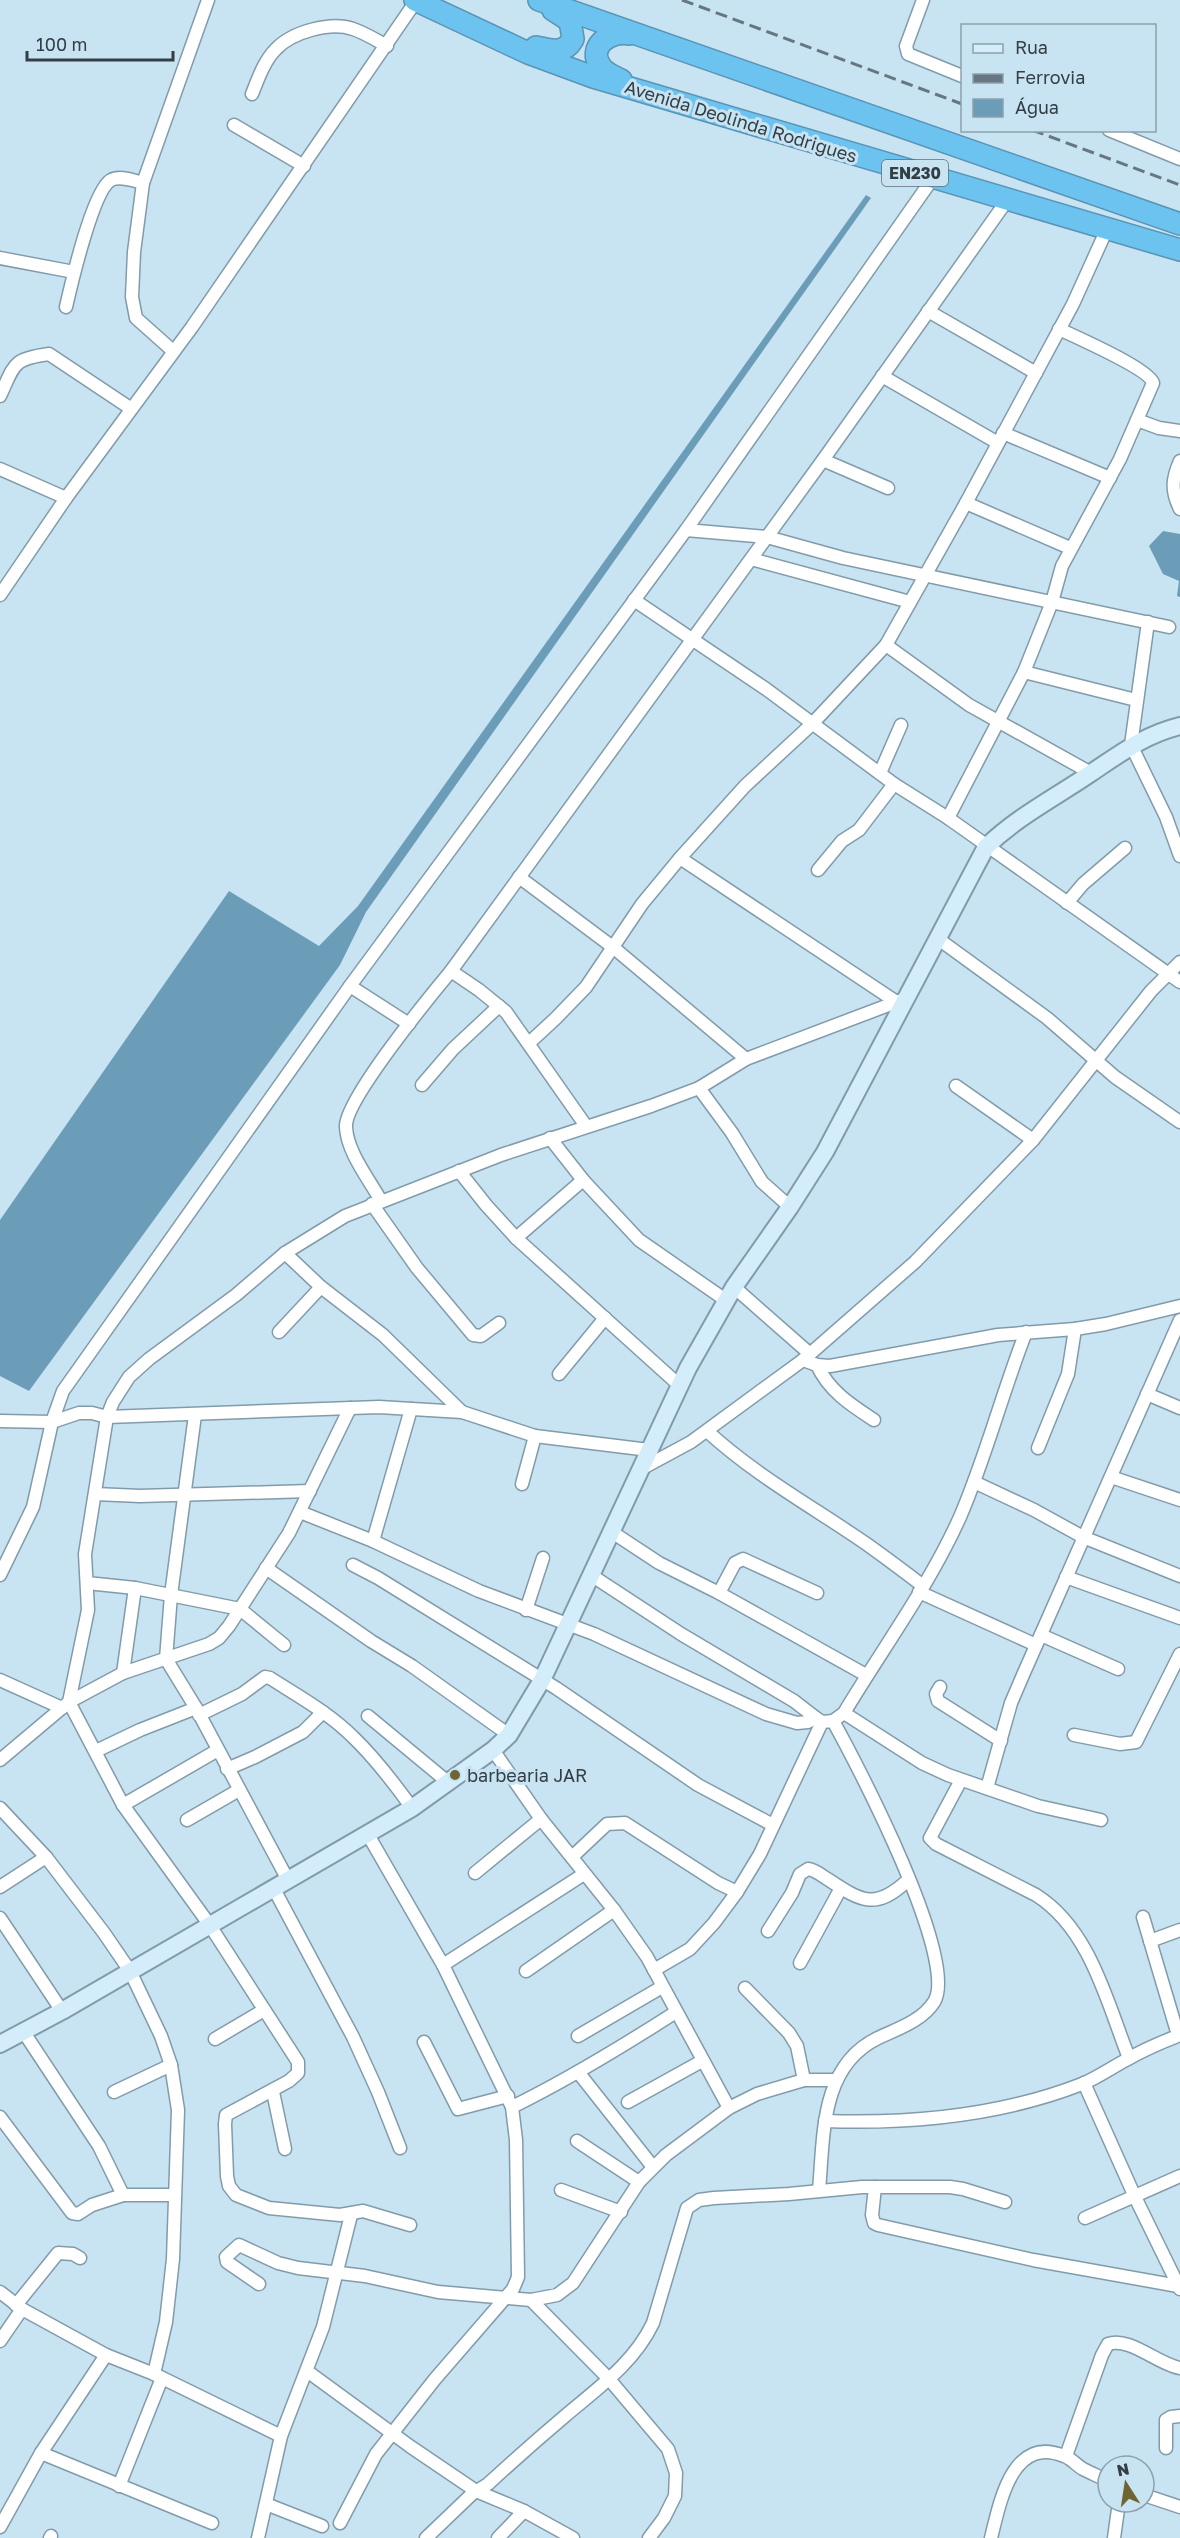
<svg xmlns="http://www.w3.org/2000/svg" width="1180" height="2538" viewBox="0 0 1180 2538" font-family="'Golos Text',sans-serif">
	<rect width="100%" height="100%" fill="#c8e3f2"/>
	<g fill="#6c9db8">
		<polygon points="866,195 871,198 366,912 340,965 29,1391 0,1376 0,1220 229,891 319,946 358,906"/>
		<polygon points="1163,531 1180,534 1180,597 1177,596 1179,581 1163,574 1149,546"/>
	</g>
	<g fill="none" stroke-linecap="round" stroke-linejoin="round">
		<defs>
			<g id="street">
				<polyline points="923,0 906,46 908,54 962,76"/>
				<path d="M252,94c6,-15 12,-33 24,-45 16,-17 55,-28 77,-20 12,4 23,11 34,17"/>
				<polyline points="234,125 304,166"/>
				<polyline points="1109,130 1180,159"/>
				<polyline points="0,258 74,272"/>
				<path d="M66,307c5,-22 27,-117 45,-127 9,-5 23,1 32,3"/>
				<polyline points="928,311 1036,373"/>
				<polyline points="173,351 136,318 132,297 134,252 143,183 208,0"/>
				<polyline points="882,376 998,443"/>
				<path d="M0,396c15,-32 12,-37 49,-42l81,54"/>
				<polyline points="1137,420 1159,428 1180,431"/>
				<polyline points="1003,433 1110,478"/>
				<polyline points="823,460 888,488"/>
				<path d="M1180,461c-8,18 -9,30 0,48"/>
				<polyline points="0,469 66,498"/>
				<polyline points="966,503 1070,548"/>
				<polyline points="686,530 767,537 843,558 1169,627"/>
				<polyline points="751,559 910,602"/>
				<polyline points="0,595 66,498 192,327 416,1"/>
				<polyline points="634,600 766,689 894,784 948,818 1180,982"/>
				<polyline points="1148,622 1131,745 1166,817 1180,856"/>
				<polyline points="886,645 969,705 1091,773"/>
				<polyline points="1024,672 1136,700"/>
				<polyline points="880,773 901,725"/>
				<path d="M948,818l76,-146 28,-70 10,-36 58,-107 33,-76c-4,-14 -77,-46 -94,-54"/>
				<polyline points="680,858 895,1001"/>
				<polyline points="818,870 842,841 859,830 894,784"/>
				<polyline points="519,877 614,948 746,1059"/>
				<polyline points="1067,903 1083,884 1125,848"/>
				<polyline points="937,938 1047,1018 1115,1077 1180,1122"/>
				<polyline points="451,971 479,990 506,1012 586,1126"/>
				<polyline points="350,986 409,1024"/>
				<polyline points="529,1043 556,1018 586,987 642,904 680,858 745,786 812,724 886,645 966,503 1073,304 1107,229"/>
				<polyline points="422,1085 453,1049 499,1006"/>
				<polyline points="956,1086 1033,1140"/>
				<polyline points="699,1088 732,1133 762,1182 790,1207"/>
				<polyline points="550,1138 583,1180 639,1240 727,1301"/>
				<polyline points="459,1171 486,1205 516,1238 679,1385"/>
				<path d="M381,1201c-12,-22 -34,-49 -35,-74 -2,-26 85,-132 105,-156l372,-511 185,-261"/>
				<polyline points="372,1204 417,1268 473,1335 481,1336 499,1323"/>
				<polyline points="516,1238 583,1180"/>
				<polyline points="285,1253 321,1287 383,1335 462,1412"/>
				<polyline points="734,1287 809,1353"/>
				<polyline points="279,1332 321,1287"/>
				<polyline points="803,1360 817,1365 830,1366 998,1335 1075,1329 1106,1324 1180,1306"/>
				<path d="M817,1365c12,26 34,40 57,55"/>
				<polyline points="559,1374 605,1318"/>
				<polyline points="1147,1394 1180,1408"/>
				<polyline points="195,1415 171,1595 166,1659 196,1708 288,1880"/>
				<polyline points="0,1421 52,1422 79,1413 92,1413 107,1417 379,1407 462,1412 535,1436 649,1450"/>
				<path d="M707,1431c49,45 106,76 161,114 18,13 37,27 55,41"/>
				<polyline points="1038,1448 1068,1374 1075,1329"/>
				<polyline points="641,1469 691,1442 803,1360 915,1262 1033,1140 1151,991 1180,962"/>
				<polyline points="1111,1477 1180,1500"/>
				<polyline points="974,1482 1034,1510 1083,1537 1180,1576"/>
				<polyline points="522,1484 535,1436"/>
				<polyline points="95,1494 140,1496 310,1491"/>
				<polyline points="300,1512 373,1541 479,1591 594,1634 766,1714 797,1723 808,1722 816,1718"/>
				<polyline points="612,1532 659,1563 719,1593 866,1675"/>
				<polyline points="373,1541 411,1409"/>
				<polyline points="353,1565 378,1578 556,1688 698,1785 773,1825"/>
				<polyline points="266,1568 371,1641 412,1666 509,1735"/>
				<polyline points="0,1575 33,1507 52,1422 63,1391 350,986 686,530 933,178"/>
				<path d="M591,1575l90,59 113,67 22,17 6,4 11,-1 11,-8c39,-65 85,-127 116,-196 26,-60 42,-124 66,-185"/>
				<polyline points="1066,1577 1180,1618"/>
				<polyline points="87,1583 135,1588 240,1609 284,1645"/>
				<polyline points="919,1592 1036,1645"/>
				<polyline points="719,1593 735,1563 743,1559 817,1593"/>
				<polyline points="526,1610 543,1558"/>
				<polyline points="1041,1635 1118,1669"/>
				<polyline points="123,1673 135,1588"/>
				<polyline points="0,1680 62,1708"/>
				<polyline points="940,1687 936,1694 938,1701 1001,1741"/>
				<polyline points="844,1713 922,1763 948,1775 1038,1806 1101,1820"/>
				<path d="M199,1715l43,-21 23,-17 5,1c28,18 59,35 83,59 22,21 41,46 59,71"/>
				<polyline points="368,1716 449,1783"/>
				<polyline points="1074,1735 1120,1744 1136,1742 1180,1654"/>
				<polyline points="493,1750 541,1819 614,1910 647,1957 729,2108"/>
				<polyline points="96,1751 140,1730 196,1708"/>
				<polyline points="0,1760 69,1702 123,1673 209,1644 219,1638 229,1626 289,1533 350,1408"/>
				<polyline points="227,1769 255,1757 303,1732 323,1712"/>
				<path d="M961,1780l-31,58 6,6 100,51c54,34 71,107 93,163"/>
				<polyline points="987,1788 1011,1703 1023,1675 1180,1320"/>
				<polyline points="123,1805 218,1750"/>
				<polyline points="0,1808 46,1857 104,1933 130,1971 161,2036 171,2065 178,2110 173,2259 166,2322 154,2374"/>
				<polyline points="187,1820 239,1790"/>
				<polyline points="572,1857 607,1824 625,1823 718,1883 737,1892"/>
				<polyline points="475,1873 541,1819"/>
				<polyline points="0,1887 46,1857"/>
				<polyline points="274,1889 353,2037 378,2092 400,2148"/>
				<polyline points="1143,1917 1178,2035"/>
				<polyline points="0,1918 62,2011"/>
				<path d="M768,1931l24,-38 8,-19 8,-5c8,1 14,7 21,11 33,22 47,30 79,0"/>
				<polyline points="1150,1941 1180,1930"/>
				<polyline points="800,1963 841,1888"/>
				<polyline points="443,1965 584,1874"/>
				<polyline points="654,1970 690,1949 714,1923 737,1892 760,1854 822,1722"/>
				<polyline points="526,1971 614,1910"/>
				<polyline points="745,1988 789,2033 797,2046 804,2080"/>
				<polyline points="578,2036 662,1987"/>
				<polyline points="215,2039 264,2010"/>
				<polyline points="424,2042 458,2109 508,2096"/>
				<polyline points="578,2072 653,2167"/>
				<polyline points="1084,2083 1135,2197 1180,2289"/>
				<polyline points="114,2092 171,2065"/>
				<polyline points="273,2092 285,2149"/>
				<polyline points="628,2102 702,2061"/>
				<path d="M512,2107c57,-28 111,-61 164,-95"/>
				<polyline points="0,2117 72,2213 78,2214 92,2205 123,2195 99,2146 23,2031"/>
				<path d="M825,2121c86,3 175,-5 257,-37 15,-6 29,-16 44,-24 17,-10 36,-18 54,-25"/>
				<polyline points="577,2141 639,2182"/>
				<polyline points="875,2187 872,2215 874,2223 878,2225 1033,2260 1178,2286"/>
				<polyline points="561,2190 621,2212"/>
				<path d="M819,2190c5,-55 1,-124 59,-152 19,-9 44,-17 56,-36 26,-41 -77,-238 -101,-281"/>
				<polyline points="123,2195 174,2195"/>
				<polyline points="1085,2218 1180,2176"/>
				<polyline points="410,2225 363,2211 340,2215 269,2208 236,2195 229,2186 227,2176 225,2124 226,2115 289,2081 298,2073 298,2062 209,1924 123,1805 69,1702 88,1610 85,1554 107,1417 113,1402 129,1377 149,1359 236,1295 285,1253 345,1216 501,1155 651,1106 699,1088 746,1059 907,998"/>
				<polyline points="259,2284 227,2262 226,2257 239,2245 278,2263 298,2268 365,2276 438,2292 531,2300 557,2295 573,2283 639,2182 666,2155 729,2108 757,2094 804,2080 835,2080"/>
				<polyline points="0,2292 22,2309 106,2355 154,2374 281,2436"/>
				<polyline points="531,2300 609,2379 668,2449 676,2473 675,2496 664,2518 649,2538"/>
				<polyline points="16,2305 58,2253 73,2254 80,2258"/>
				<polyline points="0,2341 22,2309"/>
				<polyline points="307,2371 411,2447 476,2491 524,2511 573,2538"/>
				<polyline points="1166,2448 1166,2420 1171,2417 1180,2416"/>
				<polyline points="41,2453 212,2523"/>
				<path d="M1066,2456l36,-101 6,-11c21,-8 51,21 72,24"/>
				<polyline points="119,2486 162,2378"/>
				<polyline points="1144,2495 1180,2507"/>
				<polyline points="266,2504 322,2526"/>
				<polyline points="340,2523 376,2454 435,2379 513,2289 518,2277 516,2140 512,2107 443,1965 367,1833"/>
				<polyline points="0,2527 41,2453 106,2355"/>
				<polyline points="50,2538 51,2536"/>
				<polyline points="258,2538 281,2436 323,2327 351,2215"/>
				<path d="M426,2538l46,-44 16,-10c25,-23 51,-46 77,-68 33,-28 69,-53 88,-93l34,-115 12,-8 15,-2 75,-4 73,-7h88l13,2 42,13"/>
				<polyline points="498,2538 524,2511"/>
				<path d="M991,2538c9,-36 21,-103 73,-82 7,2 12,9 19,13 8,4 17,8 25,12"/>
				<polyline points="1114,2538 1119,2502"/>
			</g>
			<path id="secondary" d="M0,2044l62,-33 350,-203 81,-58 16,-15 33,-55 146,-312 46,-81 56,-80 35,-55 161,-305c32,-31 70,-50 105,-74 30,-20 53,-38 89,-47"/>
			<g id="highway">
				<polyline points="415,0 528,53 593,77 1180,250"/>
				<polyline points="539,0 1180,224"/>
				<path d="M536,47c15,3 28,8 37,-8l-3,-18 -17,-11"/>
				<path d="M621,80c-7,-4 -15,-6 -20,-13 -15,-20 9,-37 28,-33"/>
			</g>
		</defs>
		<use href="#street" stroke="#829baa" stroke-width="15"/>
		<use href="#secondary" stroke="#829baa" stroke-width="20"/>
		<use href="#highway" stroke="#5994b4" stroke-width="24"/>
		<use href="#street" stroke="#fff" stroke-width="12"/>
		<use href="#secondary" stroke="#d3edfa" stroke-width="16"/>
		<use href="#highway" stroke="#6dc3f0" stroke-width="21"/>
		<g stroke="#677781" stroke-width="3" stroke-dasharray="12 6" stroke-linecap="butt">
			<polyline points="682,0 962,104"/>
			<polyline points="1032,130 1180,185"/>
		</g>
	</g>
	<circle fill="#6e6532" stroke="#c8e3f2" stroke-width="2" cx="455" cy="1775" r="6"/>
	<g text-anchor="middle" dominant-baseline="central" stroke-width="6" stroke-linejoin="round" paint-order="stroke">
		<rect fill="#c8e3f2" stroke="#607079" stroke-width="1.5" x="882" y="160" width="66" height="26" rx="4.5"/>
		<g font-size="16" font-weight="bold" fill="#343e45">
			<text x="915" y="173">EN230</text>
		</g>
		<g font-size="18" fill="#343e45" stroke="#c8e3f2">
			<text transform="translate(741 121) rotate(17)">Avenida Deolinda Rodrigues</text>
		</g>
		<g font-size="18" fill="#343e45" stroke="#c8e3f2" text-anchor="start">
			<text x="467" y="1775">barbearia JAR</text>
		</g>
	</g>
	<rect x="961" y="24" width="195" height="108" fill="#c8e3f2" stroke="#8da1ad" stroke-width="1.5"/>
	<rect x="973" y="44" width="30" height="9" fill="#d3edfa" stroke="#8da1ad" stroke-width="1.5"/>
	<text x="1015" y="54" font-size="18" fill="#343e45">Rua</text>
	<rect x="973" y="74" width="30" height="9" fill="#677781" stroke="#8da1ad" stroke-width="1.5"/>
	<text x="1015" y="84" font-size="18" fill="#343e45">Ferrovia</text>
	<rect x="973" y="99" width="30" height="18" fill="#6c9db8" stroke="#8da1ad" stroke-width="1.5"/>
	<text x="1015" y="114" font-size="18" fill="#343e45">Água</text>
	<g transform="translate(1126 2484) rotate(348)"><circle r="28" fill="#c8e3f2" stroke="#8da1ad" stroke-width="1.5"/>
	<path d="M0-4.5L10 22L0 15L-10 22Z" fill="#6e6532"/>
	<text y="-9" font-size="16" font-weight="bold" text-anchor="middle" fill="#343e45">N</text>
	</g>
	<path d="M27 51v9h146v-9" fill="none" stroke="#343e45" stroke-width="3"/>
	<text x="36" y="51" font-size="18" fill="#343e45" stroke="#c8e3f2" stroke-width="4.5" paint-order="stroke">100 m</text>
</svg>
